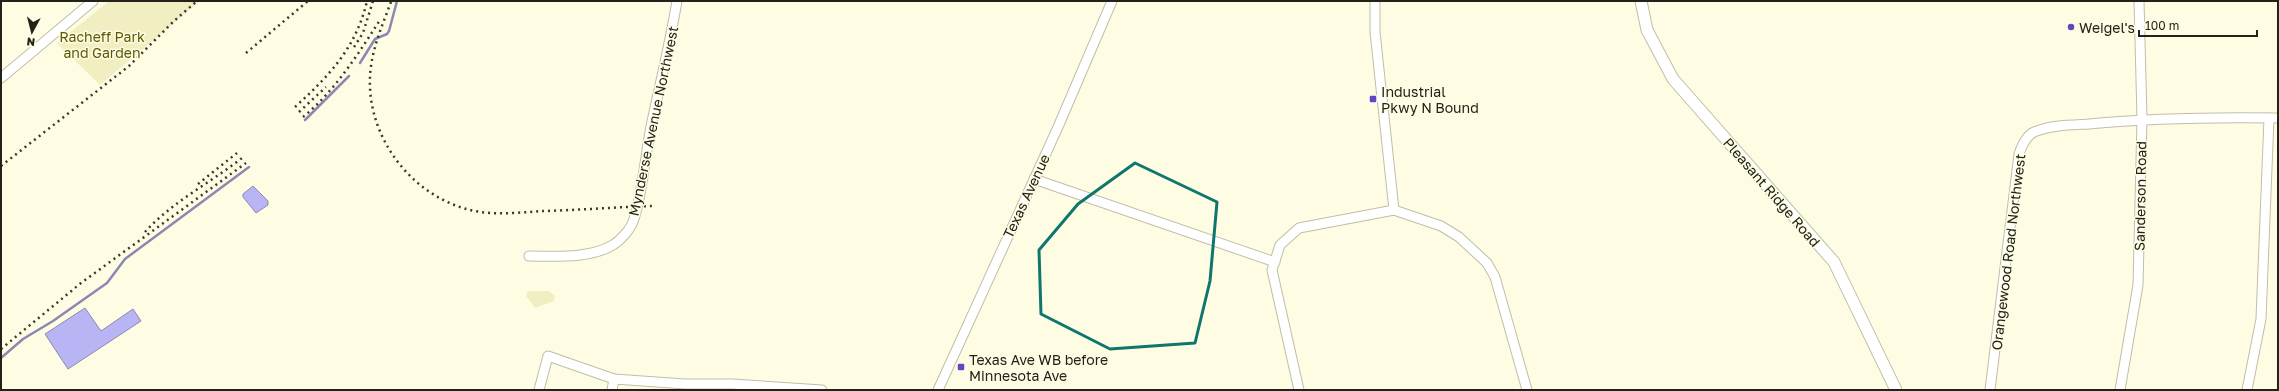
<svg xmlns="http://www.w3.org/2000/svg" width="2279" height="391" viewBox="0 0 2279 391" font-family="'Golos Text',sans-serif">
	<rect width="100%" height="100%" fill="#fefde4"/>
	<g fill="#f1efc2">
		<polygon points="109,1 200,1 100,85 57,43"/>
		<polygon points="528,291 549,291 555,296 554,301 535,308 526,296"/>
	</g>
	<g fill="#b9b4f3" stroke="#8c88b2">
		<polygon points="253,186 268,201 268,205 256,213 243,197 243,194"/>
		<polygon points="85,308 101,331 133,309 141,321 68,369 45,334"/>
	</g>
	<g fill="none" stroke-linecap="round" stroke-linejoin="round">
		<g stroke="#8c88b2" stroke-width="2.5">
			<polyline points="360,63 375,39 387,34 389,31 397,1"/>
			<polyline points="305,120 349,76"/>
			<polyline points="1,358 23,339 53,321 107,283 125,259 249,167"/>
		</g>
		<defs>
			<g id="minor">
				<polyline points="1375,1 1375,32 1394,210"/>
				<polyline points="1,78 93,1"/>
				<polyline points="1034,179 1275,262"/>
				<path d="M529,256c27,0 60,3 84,-11 8,-5 18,-16 21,-26 9,-29 11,-62 17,-93 9,-42 19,-83 26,-125"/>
				<polyline points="539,390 548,356 614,379 685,384 732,384 822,390"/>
				<polyline points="612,390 614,379"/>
				<polyline points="938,390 1058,127 1112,1"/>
				<polyline points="1299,390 1272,270 1280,245 1299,228 1394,210 1441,226 1459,237 1487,263 1495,277 1527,390"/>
				<path d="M1990,390l29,-236c3,-9 7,-18 15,-22 16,-7 37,-7 55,-8 63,-6 125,-7 189,-6"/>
				<polyline points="2120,390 2138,285 2142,119 2139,1"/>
				<polyline points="2247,390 2261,319 2269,118"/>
			</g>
			<polyline id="major" points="1641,1 1647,30 1673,79 1834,262 1896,390"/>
		</defs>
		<use href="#minor" stroke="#bfbea7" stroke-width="11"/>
		<use href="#major" stroke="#bfbea7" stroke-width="13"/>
		<use href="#minor" stroke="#fff" stroke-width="9"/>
		<use href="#major" stroke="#fff" stroke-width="11"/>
		<g stroke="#38382d" stroke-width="2.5" stroke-dasharray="2 4" stroke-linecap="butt">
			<path d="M391,2c-9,24 -20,49 -21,75 -3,64 47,126 111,135 21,3 43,0 63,-1 37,-1 73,-4 109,-5"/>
			<polyline points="354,47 363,33 373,1"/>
			<polyline points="246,53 308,1"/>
			<path d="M295,107c34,-31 61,-59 72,-106"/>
			<polyline points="299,112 326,87"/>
			<path d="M303,117c32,-26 55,-63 77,-97"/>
			<polyline points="1,166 129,66 174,21 197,1"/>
			<polyline points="198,184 237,153"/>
			<path d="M145,232c27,-30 65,-49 97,-74"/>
			<polyline points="1,349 81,283 246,163"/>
		</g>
	</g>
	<path fill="none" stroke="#0f766e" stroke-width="3" stroke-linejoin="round" d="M1135,163l82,39 -7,79 -15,62 -85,6 -69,-35 -2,-64 39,-46z"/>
	<g fill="#6046bf" stroke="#fefde4" stroke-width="1.5">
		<circle cx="2071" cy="27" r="4"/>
		<rect x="1369" y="95" width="8" height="8" rx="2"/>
		<rect x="957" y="363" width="8" height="8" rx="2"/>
	</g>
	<g text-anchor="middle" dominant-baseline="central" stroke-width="3" stroke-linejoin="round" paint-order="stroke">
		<g font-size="14" fill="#222219" stroke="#fefde4" text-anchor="start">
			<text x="2079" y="27">Weigel's</text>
			<text x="1381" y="91">Industrial<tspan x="1381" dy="16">Pkwy N Bound</tspan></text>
			<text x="969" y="359">Texas Ave WB before<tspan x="969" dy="16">Minnesota Ave</tspan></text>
		</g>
		<g font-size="14" fill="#5d5802" stroke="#fefde4">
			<text x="102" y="36">Racheff Park<tspan x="102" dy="16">and Garden</tspan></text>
		</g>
		<g font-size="14" fill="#222219" stroke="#fefde4">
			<text transform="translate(653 121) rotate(-78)">Mynderse Avenue Northwest</text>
			<text transform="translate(1772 192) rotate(49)">Pleasant Ridge Road</text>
			<text transform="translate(1026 196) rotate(-65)">Texas Avenue</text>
			<text transform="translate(2140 196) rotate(-89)">Sanderson Road</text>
			<text transform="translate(2008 252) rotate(-83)">Orangewood Road Northwest</text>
		</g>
	</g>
	<rect width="2279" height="391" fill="none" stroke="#222219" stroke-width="4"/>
	<g transform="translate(32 32) rotate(187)" stroke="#fefde4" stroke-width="3" paint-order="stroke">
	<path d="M0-3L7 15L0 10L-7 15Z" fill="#222219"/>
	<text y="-6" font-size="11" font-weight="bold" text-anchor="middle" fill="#222219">N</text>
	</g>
	<path d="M2139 30v6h118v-6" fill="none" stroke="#222219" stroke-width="2"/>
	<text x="2145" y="30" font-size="12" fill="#222219" stroke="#fefde4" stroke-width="3" paint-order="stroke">100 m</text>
</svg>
